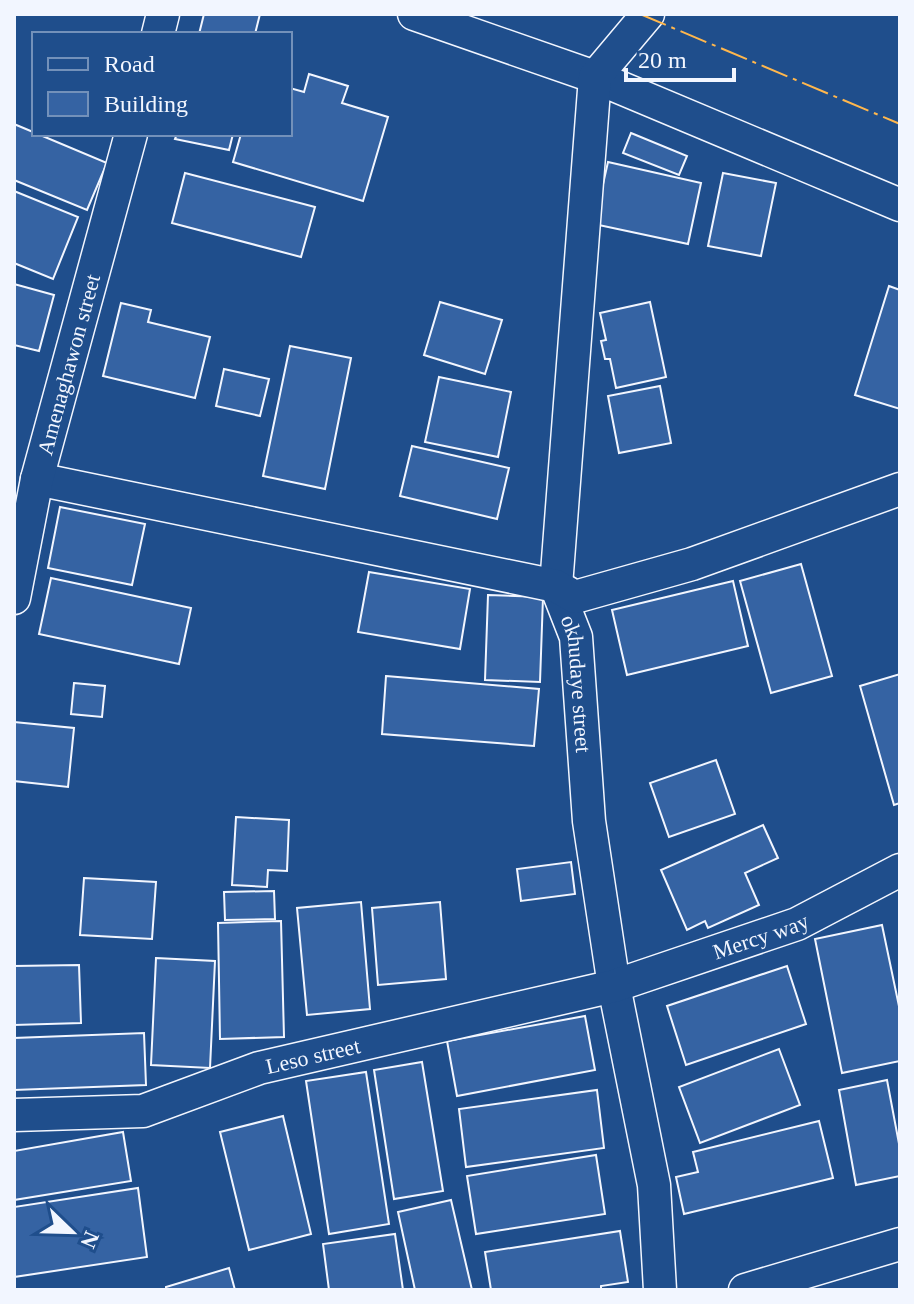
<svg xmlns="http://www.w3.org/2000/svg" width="914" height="1304" viewBox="0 0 914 1304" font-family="Georgia,serif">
	<rect width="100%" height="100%" fill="#1f4e8c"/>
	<g fill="#3563a3" stroke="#f2f6ff" stroke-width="2">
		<polygon points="204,14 260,14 255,34 199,34"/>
		<polygon points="309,74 348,86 342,103 388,117 363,201 233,162 241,134 290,134 290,88 304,92"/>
		<polygon points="14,124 107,163 87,210 14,180"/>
		<polygon points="631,133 687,156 679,175 623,153"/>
		<polygon points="177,134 233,134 229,150 175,139"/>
		<polygon points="608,162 701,183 688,244 594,224"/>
		<polygon points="185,173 315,207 301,257 172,223"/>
		<polygon points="723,173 776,183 761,256 708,246"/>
		<polygon points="14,191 78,217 53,279 14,263"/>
		<polygon points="14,284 54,295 39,351 14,345"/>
		<polygon points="889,286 900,290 900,409 855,395"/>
		<polygon points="440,302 502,320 485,374 424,355"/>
		<polygon points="650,302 666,377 616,388 610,359 605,359 601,341 606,340 600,313"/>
		<polygon points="121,303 151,310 148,322 210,337 195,398 103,376"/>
		<polygon points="290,346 351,358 325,489 263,476"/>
		<polygon points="224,369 269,379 260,416 216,406"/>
		<polygon points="439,377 511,392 498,457 425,442"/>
		<polygon points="660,386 671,443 619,453 608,396"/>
		<polygon points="412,446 509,468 497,519 400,496"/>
		<polygon points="60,507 145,524 132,585 48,568"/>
		<polygon points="801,564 832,676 771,693 740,581"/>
		<polygon points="369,572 470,589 460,649 358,632"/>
		<polygon points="51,578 191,608 179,664 39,634"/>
		<polygon points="733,581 748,646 627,675 612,610"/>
		<polygon points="488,595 543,597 540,682 485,680"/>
		<polygon points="900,674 900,803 894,805 860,686"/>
		<polygon points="386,676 539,689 534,746 382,734"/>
		<polygon points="74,683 105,686 102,717 71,714"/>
		<polygon points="14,722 74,728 68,787 14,781"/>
		<polygon points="716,760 735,814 669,837 650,783"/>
		<polygon points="236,817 289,820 287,871 268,870 267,887 232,885"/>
		<polygon points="763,825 778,858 745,873 759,905 708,928 705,921 687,930 661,870"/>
		<polygon points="571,862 575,894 521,901 517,869"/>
		<polygon points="84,878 156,882 152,939 80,935"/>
		<polygon points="274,891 275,919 225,920 224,892"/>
		<polygon points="361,902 370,1009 307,1015 297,908"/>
		<polygon points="440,902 446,979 378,985 372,908"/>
		<polygon points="281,921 284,1037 220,1039 218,923"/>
		<polygon points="882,925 900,1011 900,1061 842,1073 815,939"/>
		<polygon points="156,958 215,961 210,1068 151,1065"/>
		<polygon points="79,965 81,1023 14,1025 14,966"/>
		<polygon points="787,966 806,1024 686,1065 667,1006"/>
		<polygon points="585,1016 595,1070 457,1096 447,1041"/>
		<polygon points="144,1033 146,1085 14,1090 14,1038"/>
		<polygon points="779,1049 800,1105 700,1143 679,1087"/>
		<polygon points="422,1062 443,1191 394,1199 374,1070"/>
		<polygon points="366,1072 389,1224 329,1234 306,1081"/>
		<polygon points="887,1080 900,1149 900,1176 856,1185 839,1090"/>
		<polygon points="597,1090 604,1148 466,1167 459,1109"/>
		<polygon points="283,1116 311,1234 249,1250 220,1132"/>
		<polygon points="819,1121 833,1178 684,1214 676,1177 698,1172 693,1152"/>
		<polygon points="123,1132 131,1181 14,1200 14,1151"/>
		<polygon points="596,1155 605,1214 476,1234 467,1176"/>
		<polygon points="138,1188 147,1257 14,1277 14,1207"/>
		<polygon points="451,1200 472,1290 415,1290 398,1212"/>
		<polygon points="620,1231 628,1282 601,1286 601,1290 491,1290 485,1252"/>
		<polygon points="395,1234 403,1290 329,1290 323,1244"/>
		<polygon points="229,1268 235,1290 166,1290 166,1287"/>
	</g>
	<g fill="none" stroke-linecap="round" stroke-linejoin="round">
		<defs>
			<g id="minor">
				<polyline points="414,14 595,77 900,205"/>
				<path id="s1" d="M648,14l-53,63 -39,509 20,51 13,184 25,165 40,199 6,105"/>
				<polyline points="158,34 163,14"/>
				<polyline points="37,479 556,586 575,597 692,564 900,489"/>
				<path id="s2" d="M14,598l23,-119 94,-345"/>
				<path id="s3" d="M14,1115l129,-4 116,-43 355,-82 183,-62 103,-54"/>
				<polyline points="745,1290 900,1244"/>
			</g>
		</defs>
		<use href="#minor" stroke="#f2f6ff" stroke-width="35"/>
		<use href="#minor" stroke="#1f4e8c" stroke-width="32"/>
		<polyline stroke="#ffb74d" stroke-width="2" stroke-dasharray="28 6 4 6" stroke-linecap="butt" points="640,14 900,124"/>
	</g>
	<g text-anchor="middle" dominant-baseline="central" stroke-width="6" stroke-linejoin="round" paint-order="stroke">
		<g font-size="22" fill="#f2f6ff" stroke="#1f4e8c">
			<text stroke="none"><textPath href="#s2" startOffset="240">Amenaghawon street</textPath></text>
			<text stroke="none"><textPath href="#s1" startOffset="694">okhudaye street</textPath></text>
			<text stroke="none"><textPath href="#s3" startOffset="772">Mercy way</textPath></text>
			<text stroke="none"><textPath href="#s3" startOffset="308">Leso street</textPath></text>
		</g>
	</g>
	<rect width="914" height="1304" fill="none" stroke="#f2f6ff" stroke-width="32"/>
	<rect x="32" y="32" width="260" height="104" fill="#1f4e8c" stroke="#7391ba" stroke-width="2"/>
	<rect x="48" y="58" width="40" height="12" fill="#1f4e8c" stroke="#7391ba" stroke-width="2"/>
	<text x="104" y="72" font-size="24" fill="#f2f6ff">Road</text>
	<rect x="48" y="92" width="40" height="24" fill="#3563a3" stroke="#7391ba" stroke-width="2"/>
	<text x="104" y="112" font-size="24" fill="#f2f6ff">Building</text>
	<g transform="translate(72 1232) rotate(113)" stroke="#1f4e8c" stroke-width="6" paint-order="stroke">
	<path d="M0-6L14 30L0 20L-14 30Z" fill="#f2f6ff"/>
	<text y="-12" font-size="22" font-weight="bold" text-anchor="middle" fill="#f2f6ff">N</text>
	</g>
	<path d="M626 68v12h108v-12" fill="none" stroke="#f2f6ff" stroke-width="4"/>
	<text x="638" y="68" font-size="24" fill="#f2f6ff" stroke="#1f4e8c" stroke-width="6" paint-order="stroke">20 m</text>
</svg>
